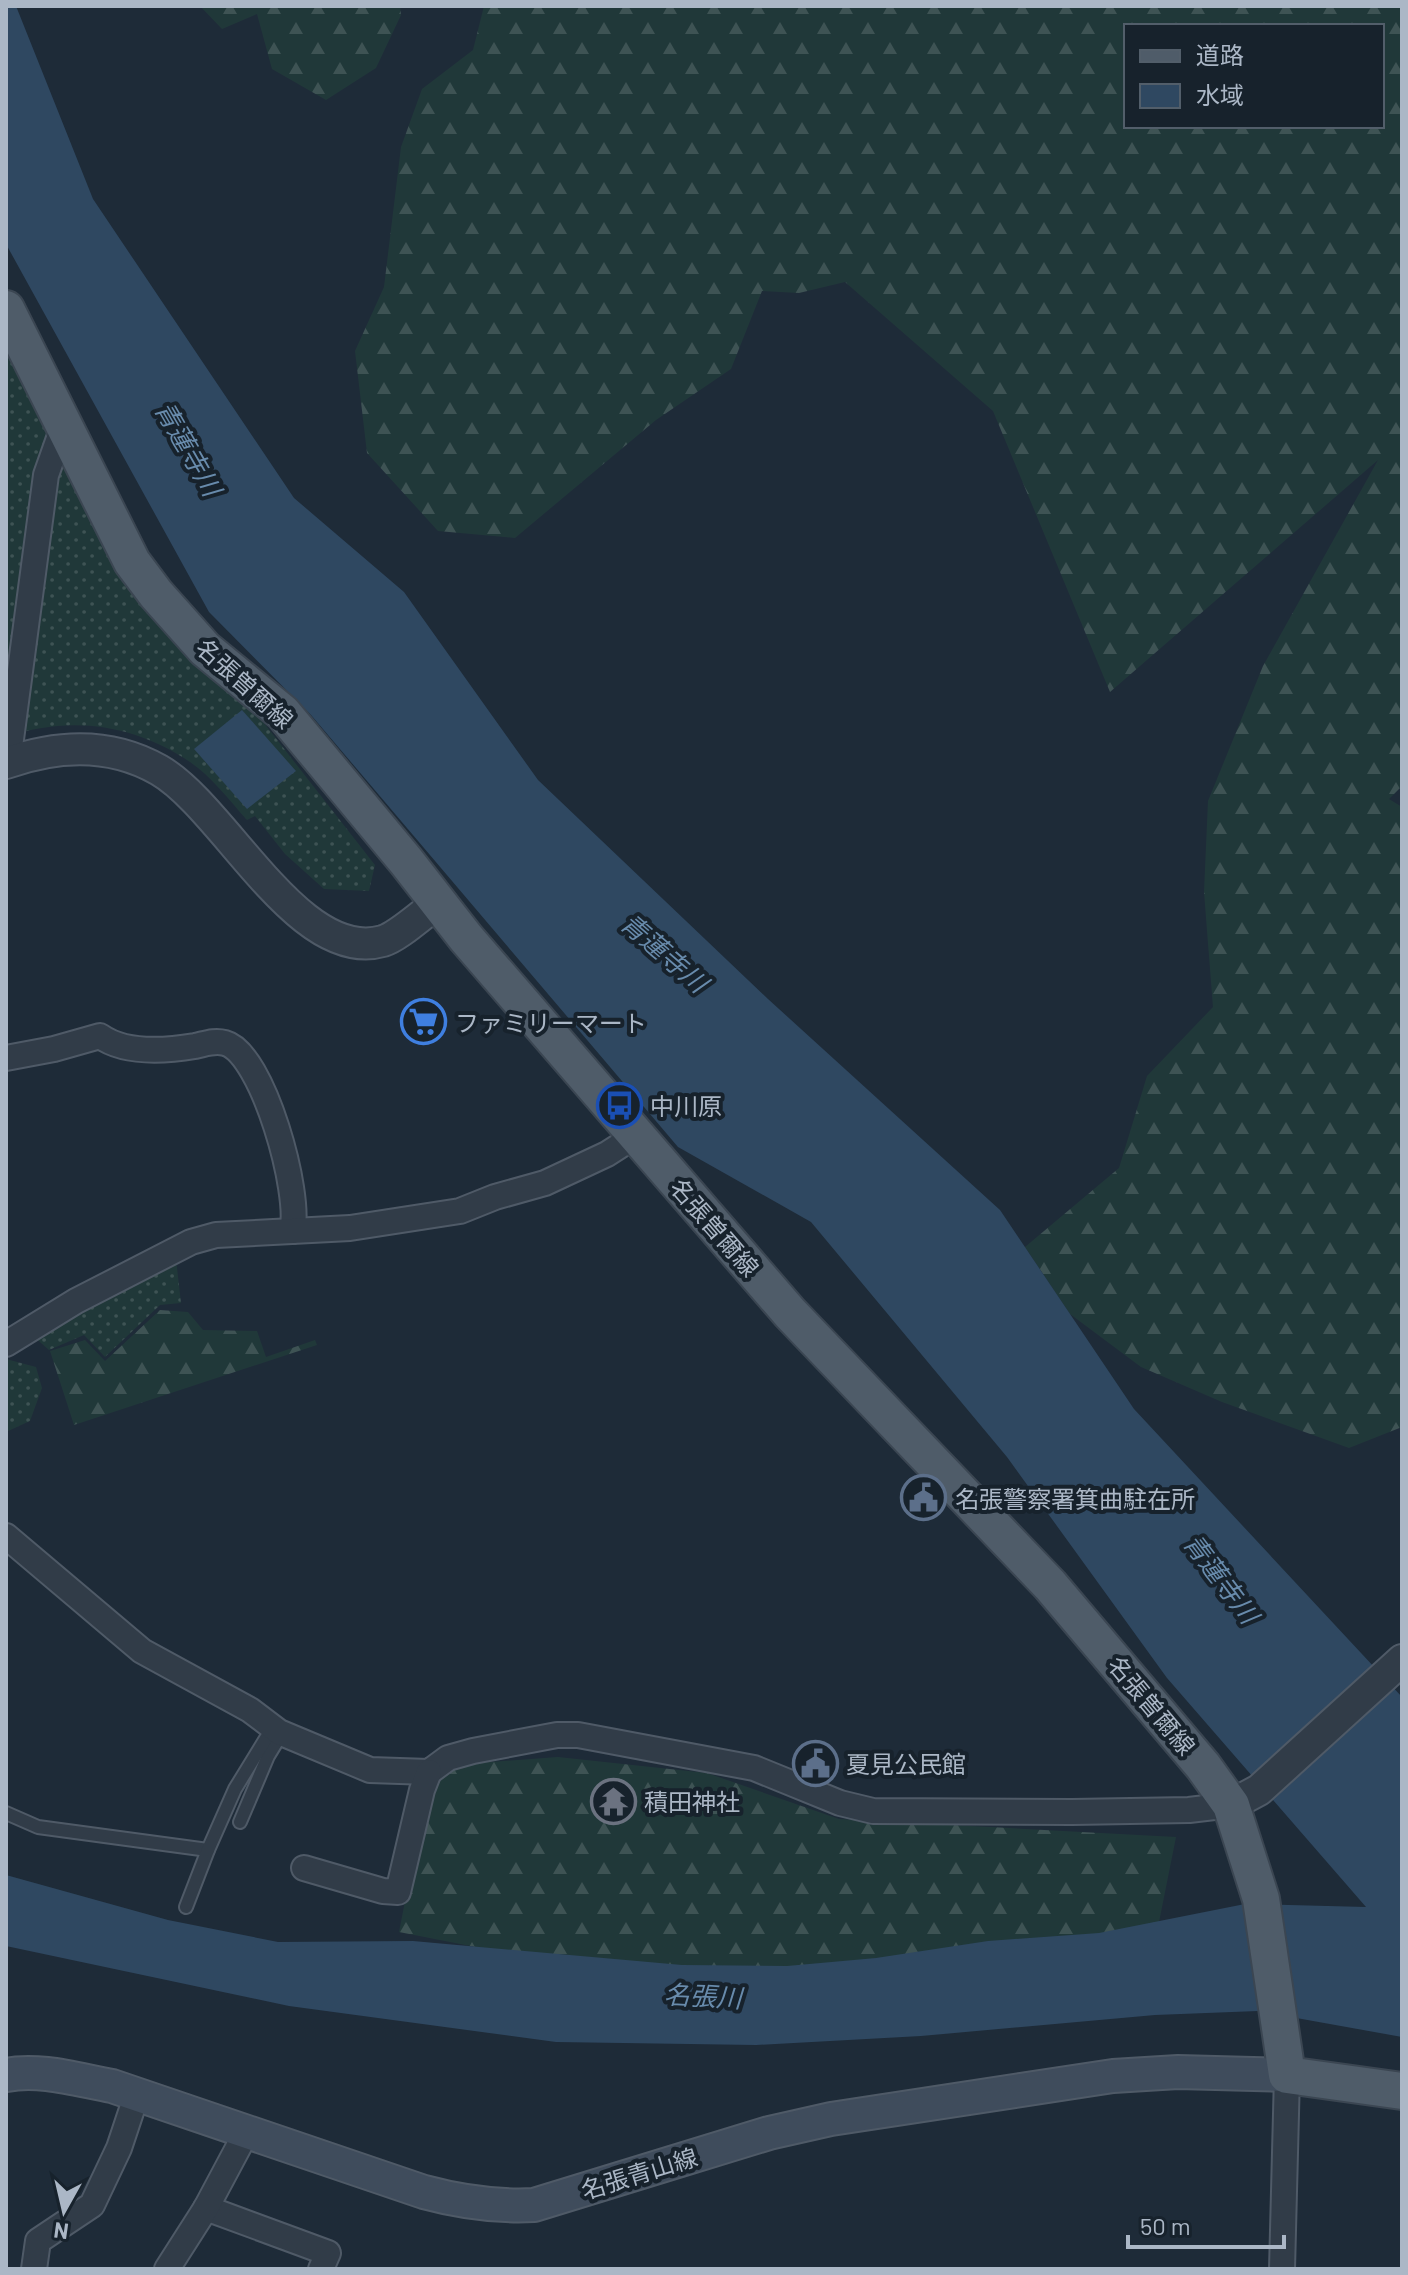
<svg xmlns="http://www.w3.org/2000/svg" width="1408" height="2275" viewBox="0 0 1408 2275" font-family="Barlow,'Noto Sans JP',sans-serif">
	<defs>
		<pattern id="grass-dots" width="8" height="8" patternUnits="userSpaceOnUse" patternTransform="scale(2)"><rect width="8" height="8" fill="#203839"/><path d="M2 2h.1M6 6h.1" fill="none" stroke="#3e5354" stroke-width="1.8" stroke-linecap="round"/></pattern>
		<pattern id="forest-firs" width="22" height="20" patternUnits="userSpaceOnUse" patternTransform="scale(2)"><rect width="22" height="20" fill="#203839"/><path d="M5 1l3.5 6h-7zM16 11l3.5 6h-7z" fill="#3e5354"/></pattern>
	</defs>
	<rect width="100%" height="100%" fill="#1e2b38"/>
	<g fill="url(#grass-dots)">
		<path d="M6,343l247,366 122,156 -6,26 -45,-2 -39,-35 -30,-38 -8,4c-18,-20 -35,-43 -57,-58 -56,-38 -120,-47 -184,-25z"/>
		<polygon points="176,1259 181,1303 160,1305 105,1357 84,1335 49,1350 32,1335"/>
		<polygon points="6,1359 36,1367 42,1388 30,1421 6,1432"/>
	</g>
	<g fill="url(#forest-firs)" fill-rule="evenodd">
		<polygon points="200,6 400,6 401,15 376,68 326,100 272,69 257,14 222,29"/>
		<path d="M484,6h918v780l-13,13 13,8v620l-53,21 -127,-46 -81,-35 -71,-53 -45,-67 94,-79 28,-92 66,-69 -9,-115 4,-91 55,-135 115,-206 -268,232 -117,-281 -148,-129 -46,11 -37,-2 -31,78 -75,51 -141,118 -77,-7 -71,-78 -12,-102 29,-64 17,-140 21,-58 51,-39zM1382,26v100h-256v-100z"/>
		<polygon points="160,1310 188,1312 203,1330 257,1331 266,1357 315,1340 317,1345 74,1425 50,1351 85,1340 105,1361"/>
		<polygon points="558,1757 707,1773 839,1819 1176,1837 1158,1927 670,1985 399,1932 426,1794 449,1765"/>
	</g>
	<g fill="#2f4861">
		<polygon points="6,6 16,6 93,199 294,498 404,592 538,780 768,999 1000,1210 1134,1409 1402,1697 1402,2037 1258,2011 1155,2015 921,2036 756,2045 556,2042 289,2006 6,1946 6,1875 168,1920 278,1942 413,1941 682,1965 787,1966 876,1958 988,1941 1099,1933 1245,1904 1366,1907 1167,1678 1007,1457 811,1222 678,1147 311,715 209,612 6,244"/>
		<polygon points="242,710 296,771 247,809 194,749"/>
	</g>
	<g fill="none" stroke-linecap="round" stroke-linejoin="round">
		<defs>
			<g id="service">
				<polyline points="6,1813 38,1827 208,1850"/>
				<polyline points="240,1822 268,1756 282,1733"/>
				<polyline points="186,1907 208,1850 235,1789 273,1727"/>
			</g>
			<g id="minor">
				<polyline points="8,762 46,475 63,427"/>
				<path d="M6,1058l48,-9 46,-13c25,18 65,15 95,10 10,-2 19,-6 30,-3 38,10 77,152 67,188"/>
				<polyline points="6,1344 76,1301 191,1242 216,1235 350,1228 460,1211 495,1197 545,1183 607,1154 635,1136"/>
				<polyline points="6,1536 142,1651 250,1710 279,1732 370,1770 429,1772 448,1758 473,1751 557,1735 578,1735 754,1768 840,1803 873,1811 1072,1812 1189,1810 1231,1805"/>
				<polyline points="304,1868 383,1891 398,1892 422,1790 429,1772"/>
				<polyline points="206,2208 328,2253 321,2269"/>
				<polyline points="34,2269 38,2241 92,2205 119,2148 137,2094"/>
				<polyline points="167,2269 206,2208 247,2131"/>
				<polyline points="1282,2269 1287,2075"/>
			</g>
			<g id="tertiary">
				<path d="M6,763c51,-18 104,-21 153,7 66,38 140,195 224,171 16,-5 40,-28 55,-38"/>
				<polyline points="1231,1805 1259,1790 1402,1660"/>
			</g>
			<path id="secondary" d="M6,2075c34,-7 72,5 106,11l312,106c37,10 71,15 110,13l235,-72 62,-14 282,-43 65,-4 109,3"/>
			<polyline id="primary" points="6,309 132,562 156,594 205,649 283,713 406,861 466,938 790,1313 1050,1585 1203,1766 1231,1805 1261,1899 1287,2075 1402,2091"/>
		</defs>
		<use href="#service" stroke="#4f5a67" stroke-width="16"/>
		<use href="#minor" stroke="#4f5a67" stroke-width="28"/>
		<use href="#tertiary" stroke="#4f5a67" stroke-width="34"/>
		<use href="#secondary" stroke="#4f5a67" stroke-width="36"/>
		<use href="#primary" stroke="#3b4652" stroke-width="40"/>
		<use href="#service" stroke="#313c48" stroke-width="12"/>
		<use href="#minor" stroke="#313c48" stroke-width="24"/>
		<use href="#tertiary" stroke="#313c48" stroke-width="30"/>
		<use href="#secondary" stroke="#3f4c5c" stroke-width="32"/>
		<use href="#primary" stroke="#4f5c69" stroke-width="36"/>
	</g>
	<defs>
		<symbol id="supermarket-ring" viewBox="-11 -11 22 22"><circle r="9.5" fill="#17222c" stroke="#3f7fe0" stroke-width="1.5"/><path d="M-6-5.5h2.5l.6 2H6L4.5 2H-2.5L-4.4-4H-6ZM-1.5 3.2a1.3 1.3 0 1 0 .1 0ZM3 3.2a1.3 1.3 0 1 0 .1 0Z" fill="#3f7fe0"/></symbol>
		<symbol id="bus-ring" viewBox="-11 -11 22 22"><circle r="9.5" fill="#17222c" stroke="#1a4fb4" stroke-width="1.5"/><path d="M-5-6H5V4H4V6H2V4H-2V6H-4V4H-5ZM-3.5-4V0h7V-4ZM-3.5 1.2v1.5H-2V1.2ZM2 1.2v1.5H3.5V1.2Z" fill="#1a4fb4"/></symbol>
		<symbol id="civic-ring" viewBox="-11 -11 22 22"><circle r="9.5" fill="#17222c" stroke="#5c6f8a" stroke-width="1.5"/><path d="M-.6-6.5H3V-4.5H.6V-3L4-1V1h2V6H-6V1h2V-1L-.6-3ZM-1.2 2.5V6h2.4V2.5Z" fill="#5c6f8a"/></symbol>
		<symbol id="temple-ring" viewBox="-11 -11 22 22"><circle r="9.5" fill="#17222c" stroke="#6b7280" stroke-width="1.5"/><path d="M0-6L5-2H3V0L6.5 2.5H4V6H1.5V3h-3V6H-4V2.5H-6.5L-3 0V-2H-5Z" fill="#6b7280"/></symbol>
	</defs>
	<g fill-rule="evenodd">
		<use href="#supermarket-ring" x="398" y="996" width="51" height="51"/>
		<use href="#bus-ring" x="594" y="1080" width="51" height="51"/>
		<use href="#civic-ring" x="898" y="1472" width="51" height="51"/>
		<use href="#civic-ring" x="790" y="1738" width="51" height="51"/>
		<use href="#temple-ring" x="588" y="1776" width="51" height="51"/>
	</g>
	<g text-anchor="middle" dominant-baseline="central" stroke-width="8" stroke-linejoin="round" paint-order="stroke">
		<g font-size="24" fill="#abb7c6" stroke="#17222c">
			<text transform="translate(245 683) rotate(42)">名張曽爾線</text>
			<text transform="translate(715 1227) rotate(49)">名張曽爾線</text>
			<text transform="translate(1152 1705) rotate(50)">名張曽爾線</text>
			<text transform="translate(639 2173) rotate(-17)">名張青山線</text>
		</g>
		<g font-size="24" fill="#abb7c6" stroke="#17222c" text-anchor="start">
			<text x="455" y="1022">ファミリーマート</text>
			<text x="650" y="1105">中川原</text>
			<text x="955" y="1498">名張警察署箕曲駐在所</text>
			<text x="846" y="1763">夏見公民館</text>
			<text x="644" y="1801">積田神社</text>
		</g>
		<g font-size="26" font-style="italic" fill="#688bac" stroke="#17222c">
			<text transform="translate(189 448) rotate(60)">青蓮寺川</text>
			<text transform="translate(665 952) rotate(41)">青蓮寺川</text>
			<text transform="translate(1222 1578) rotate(53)">青蓮寺川</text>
			<text transform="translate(703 1995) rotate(3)">名張川</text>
		</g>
	</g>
	<rect width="1408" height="2275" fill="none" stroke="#abb7c6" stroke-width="16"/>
	<rect x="1124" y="24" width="260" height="104" fill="#17222c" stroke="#525e6a" stroke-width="2"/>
	<rect x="1140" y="50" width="40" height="12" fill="#4f5c69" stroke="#525e6a" stroke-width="2"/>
	<text x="1196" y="64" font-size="24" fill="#abb7c6">道路</text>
	<rect x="1140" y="84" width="40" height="24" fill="#2f4861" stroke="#525e6a" stroke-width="2"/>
	<text x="1196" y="104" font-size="24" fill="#abb7c6">水域</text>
	<g transform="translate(64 2211) rotate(188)" stroke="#17222c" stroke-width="6" paint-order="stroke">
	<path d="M0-6L14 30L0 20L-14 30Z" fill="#abb7c6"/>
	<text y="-12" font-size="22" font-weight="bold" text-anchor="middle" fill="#abb7c6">N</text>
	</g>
	<path d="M1128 2235v12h156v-12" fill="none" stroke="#abb7c6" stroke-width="4"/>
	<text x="1140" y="2235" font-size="24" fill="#abb7c6" stroke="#17222c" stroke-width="6" paint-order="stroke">50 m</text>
</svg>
